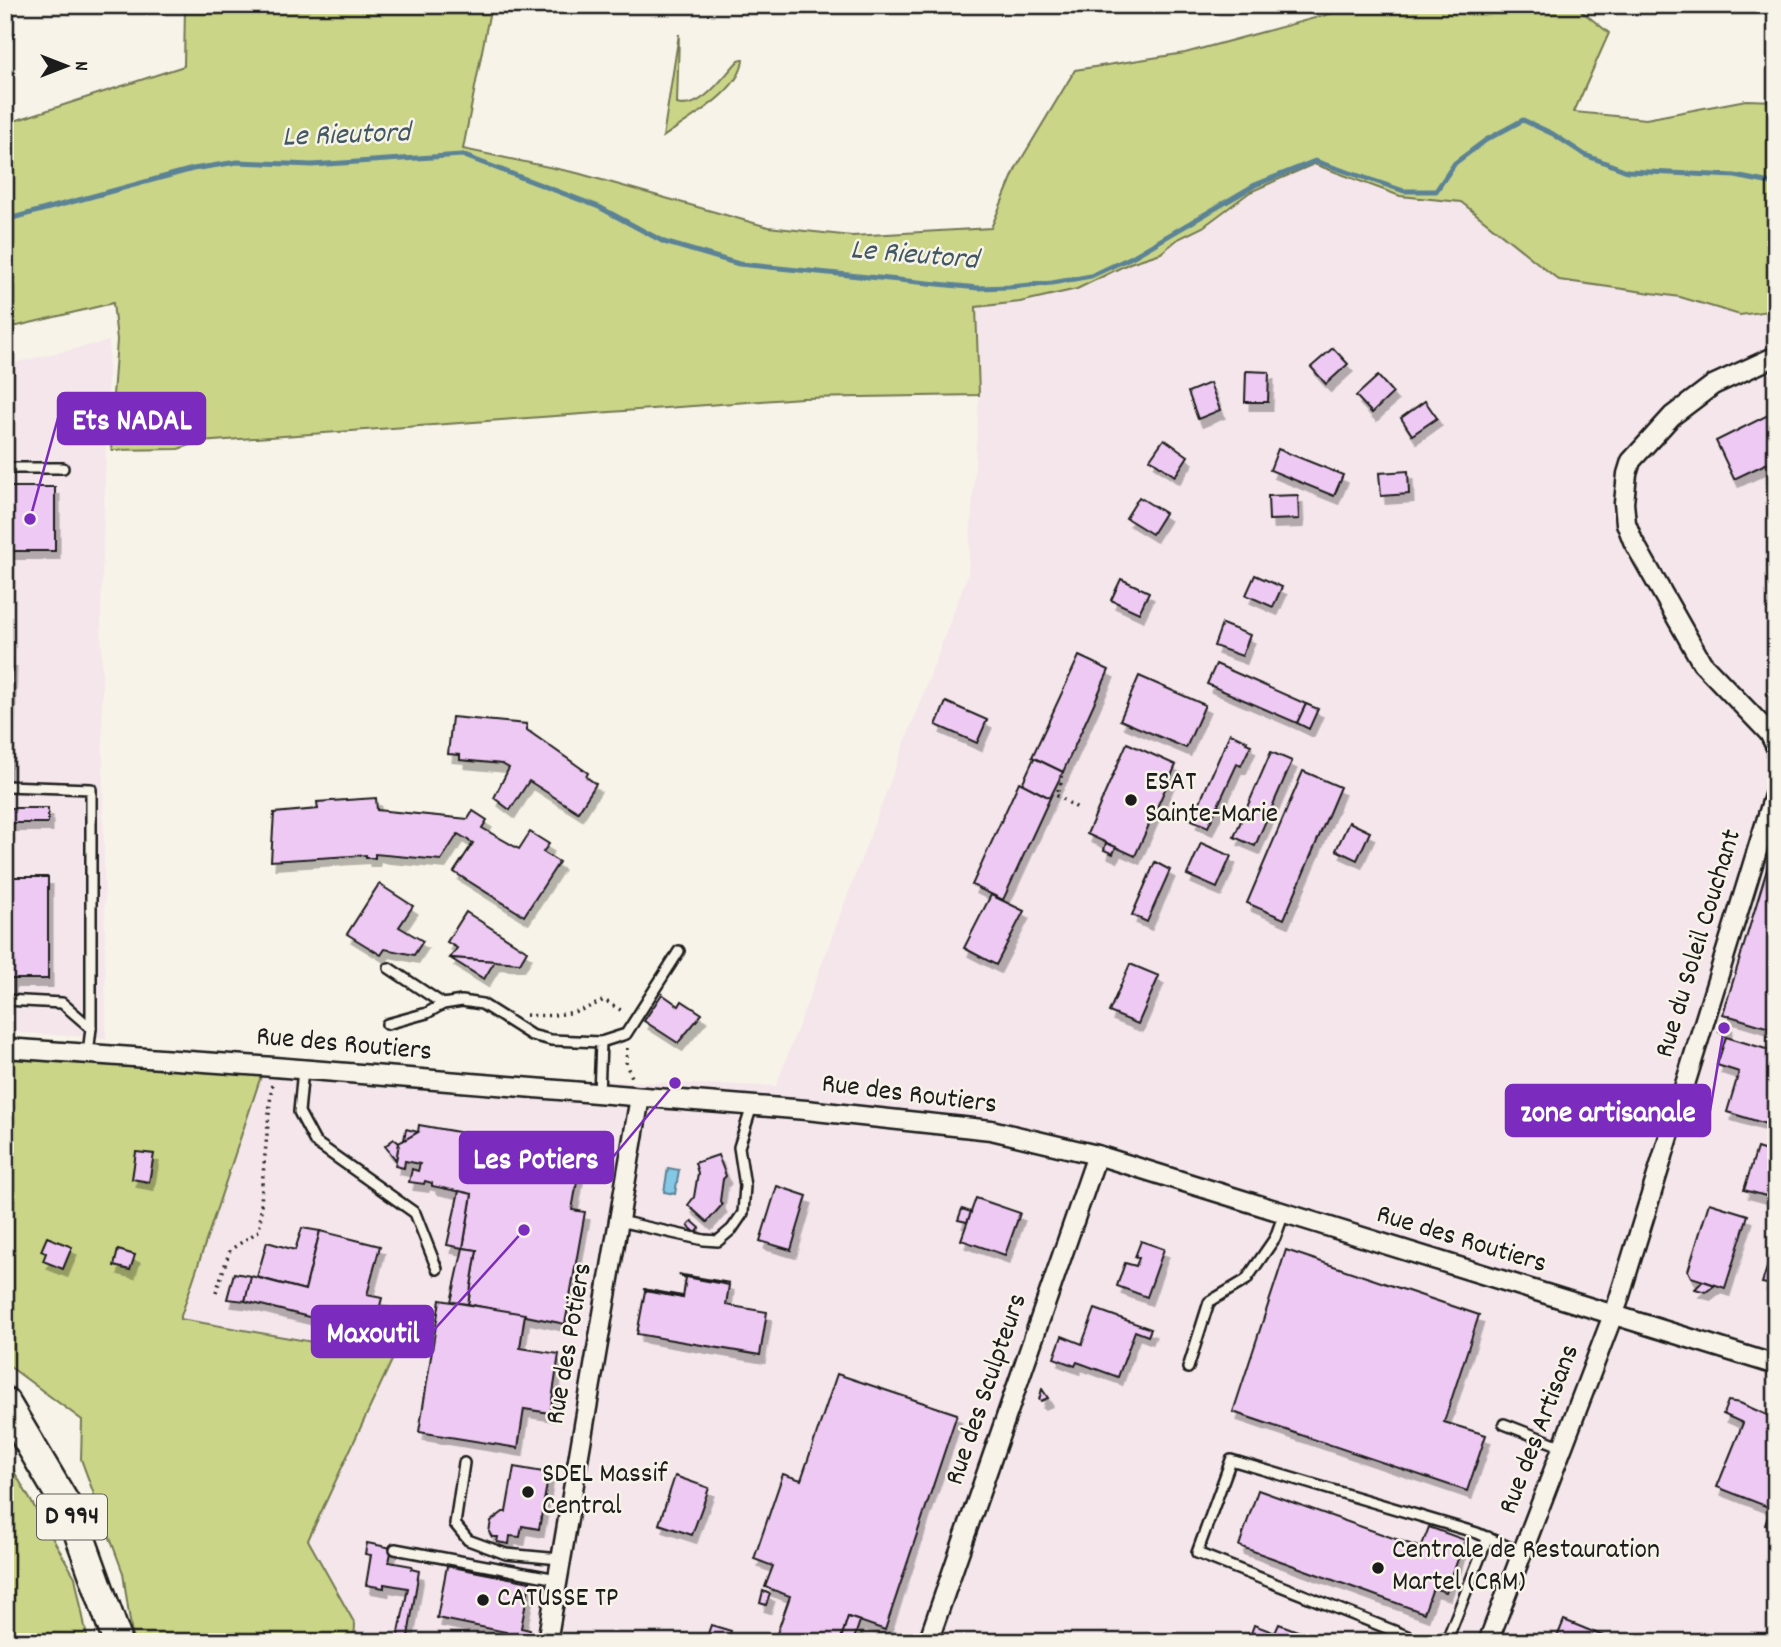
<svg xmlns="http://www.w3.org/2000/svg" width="1781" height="1647" viewBox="0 0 1781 1647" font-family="Dekko,sans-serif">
	<defs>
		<filter id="shadow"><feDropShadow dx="4.5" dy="8" stdDeviation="0" flood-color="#0004"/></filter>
	</defs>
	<rect width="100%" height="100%" fill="#f7f3e8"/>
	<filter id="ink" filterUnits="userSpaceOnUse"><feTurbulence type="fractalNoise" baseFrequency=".0143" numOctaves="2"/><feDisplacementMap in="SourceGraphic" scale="14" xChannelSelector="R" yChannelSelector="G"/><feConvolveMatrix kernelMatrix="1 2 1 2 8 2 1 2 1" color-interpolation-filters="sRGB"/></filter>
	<g filter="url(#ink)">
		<g fill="#f4e6eb">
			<polygon points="1314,164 1400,196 1452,195 1559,280 1680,297 1740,315 1776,310 1776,1642 354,1642 355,1624 308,1540 394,1357 180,1319 263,1070 776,1086 968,574 979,401 976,307 1020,302 1077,289 1203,227 1250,192"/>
			<polygon points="109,341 101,611 106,1038 5,1032 5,365"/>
		</g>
		<g fill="#cad588" stroke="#737852" stroke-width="2">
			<polygon points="185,5 491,5 463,149 577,173 768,227 852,236 991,228 1016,168 1075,70 1185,53 1363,5 1574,5 1609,33 1574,112 1646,119 1746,100 1776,101 1776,310 1740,315 1680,297 1559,280 1461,202 1400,196 1314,164 1250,192 1203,227 1178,239 1161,253 1130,263 1077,289 1020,302 976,307 979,395 802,398 200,442 178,449 112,450 110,437 117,340 113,303 5,329 5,124 184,66"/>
			<path d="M679,34l-2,70c25,7 47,-29 62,-44l4,-1c-1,32 -57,61 -80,78z"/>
			<polygon points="5,1056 263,1070 180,1319 394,1356 308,1540 355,1624 354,1642 133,1642 123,1573 81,1459 82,1420 5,1363"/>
			<polygon points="5,1456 75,1577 88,1642 5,1642"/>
		</g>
		<polygon fill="#85c8e6" stroke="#5b8395" stroke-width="2" points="668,1168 679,1170 675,1194 664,1192"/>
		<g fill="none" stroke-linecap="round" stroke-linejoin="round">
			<polyline stroke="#5b8395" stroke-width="5" points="5,220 193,169 237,162 312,165 462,155 599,207 664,242 739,264 978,288 1009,287 1052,283 1091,276 1132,257 1255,185 1315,161 1404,191 1436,191 1455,163 1486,140 1523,120 1553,134 1585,155 1627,171 1735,176 1776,184"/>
		</g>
		<g fill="#eec9f3" stroke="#1c1c1c" stroke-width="2" filter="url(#shadow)">
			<polygon points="1333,348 1348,364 1326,384 1311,367"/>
			<polygon points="1246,371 1269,372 1268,402 1245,402"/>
			<polygon points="1378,376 1393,393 1372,413 1356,396"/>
			<polygon points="1210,383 1220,410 1198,419 1188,392"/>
			<polygon points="1425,401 1437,418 1412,435 1401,418"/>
			<polygon points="1776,411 1776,459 1734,479 1716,441"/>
			<polygon points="1164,439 1188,456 1175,476 1150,459"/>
			<polygon points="1278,449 1343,475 1334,496 1270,470"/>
			<polygon points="1408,471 1409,494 1381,496 1379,473"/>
			<rect x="5" y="487" width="50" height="64"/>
			<polygon points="1298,495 1299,519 1269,520 1268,496"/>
			<polygon points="1139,497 1165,513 1152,534 1126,518"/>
			<polygon points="1255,575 1282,587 1273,607 1246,595"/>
			<polygon points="1121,579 1149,592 1139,613 1111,600"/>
			<polygon points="1222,624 1250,635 1242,656 1214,646"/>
			<polygon points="1079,656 1109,670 1063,772 1032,757"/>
			<polygon points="5,659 12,659 8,775 5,775"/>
			<polygon points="1216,664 1306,704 1297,723 1207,684"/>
			<polygon points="1139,676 1205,705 1186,748 1120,720"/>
			<polygon points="946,702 987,720 977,743 936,725"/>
			<polygon points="1306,704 1318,709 1309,729 1297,723"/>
			<polygon points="452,717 527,724 527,730 588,773 586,777 596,784 578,812 529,781 510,810 494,798 509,768 502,764 460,760 460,755 448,754"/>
			<polygon points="1230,733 1247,741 1246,743 1251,745 1241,766 1237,764 1208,827 1192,820"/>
			<polygon points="1127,743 1176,765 1135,856 1087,834"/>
			<polygon points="1271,752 1292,761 1255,846 1234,837"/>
			<polygon points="1034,758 1063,772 1050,798 1022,784"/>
			<polygon points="1303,771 1340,787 1284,919 1247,903"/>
			<polygon points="1019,782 1050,798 1003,900 972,885"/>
			<polygon points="376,798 377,810 468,819 473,811 487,820 482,828 519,849 530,832 549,844 543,852 559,862 524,916 454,872 473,843 458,834 441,860 375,854 375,858 366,858 366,855 271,861 274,813 318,809 317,802"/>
			<rect x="5" y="808" width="43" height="15"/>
			<polygon points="1349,822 1370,832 1357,860 1336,850"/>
			<polygon points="1106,843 1116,847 1113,854 1104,850"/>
			<polygon points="1201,843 1231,856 1217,888 1187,875"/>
			<polygon points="1772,853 1776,854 1776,1030 1723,1014"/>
			<polygon points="1155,862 1170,870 1147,922 1132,915"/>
			<polygon points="5,877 48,877 48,979 11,979 11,993 5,993"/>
			<polygon points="379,884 413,906 399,927 423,941 414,955 385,949 381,955 347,934"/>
			<polygon points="991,895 1024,911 996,965 964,948"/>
			<polygon points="466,912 527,951 520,963 450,958 457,948 447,942"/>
			<polygon points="450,958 495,961 484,979"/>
			<polygon points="1130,964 1159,976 1138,1024 1109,1012"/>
			<polygon points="662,994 679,1006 682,1001 702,1014 678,1043 644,1021"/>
			<polygon points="1722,1021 1728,1023 1725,1034 1719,1032"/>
			<polygon points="1726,1037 1776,1052 1776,1127 1727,1112 1739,1072 1717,1065"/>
			<polygon points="419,1125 582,1154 572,1210 585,1212 565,1324 468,1304 477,1250 463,1248 472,1194 432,1186 432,1183 425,1181 424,1184 409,1182 412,1169 418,1171 420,1164 405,1161 404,1168 395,1166 399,1143 418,1132"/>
			<polygon points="406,1129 418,1132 404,1140"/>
			<polygon points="394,1139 399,1143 396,1160 385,1146"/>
			<polygon points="1757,1148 1776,1154 1776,1163 1766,1196 1744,1190"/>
			<polygon points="136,1152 154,1154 149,1182 132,1179"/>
			<polygon points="718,1155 726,1176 723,1179 720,1201 722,1205 707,1222 688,1205 694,1197 698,1173 695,1163"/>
			<polygon points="777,1186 807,1196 791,1250 760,1241"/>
			<polygon points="459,1191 472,1194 463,1248 447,1245"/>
			<polygon points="976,1198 1020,1213 1005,1255 961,1240"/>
			<polygon points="1709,1203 1748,1215 1725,1288 1691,1277 1688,1271"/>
			<polygon points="962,1209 971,1212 967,1222 958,1220"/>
			<polygon points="692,1221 700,1228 696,1233 688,1226"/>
			<polygon points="302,1228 320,1231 305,1290 257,1277 267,1242 295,1250"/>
			<polygon points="320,1231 380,1246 367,1295 382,1298 373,1333 245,1301 251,1276 305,1290"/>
			<polygon points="47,1237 72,1247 63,1269 43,1261 46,1253 41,1251"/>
			<polygon points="1776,1240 1776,1286 1762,1283"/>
			<polygon points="1141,1241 1164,1249 1147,1297 1117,1286 1125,1263 1136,1266 1139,1258 1135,1257"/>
			<polygon points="463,1248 477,1250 468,1304 451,1302"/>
			<polygon points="118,1250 135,1255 130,1270 114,1266"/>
			<polygon points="1286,1250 1479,1315 1444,1422 1486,1435 1467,1491 1233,1412"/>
			<polygon points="234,1273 251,1276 245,1301 227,1299"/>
			<polygon points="679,1274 683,1275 730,1283 683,1277"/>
			<polygon points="686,1277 729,1285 726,1305 767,1312 760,1355 637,1334 645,1291 683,1298"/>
			<polygon points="1703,1281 1715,1285 1706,1292 1695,1289"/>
			<polygon points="643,1289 683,1296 683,1298"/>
			<polygon points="440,1300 525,1314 520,1348 559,1354 550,1413 524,1409 518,1448 419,1432"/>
			<polygon points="1095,1309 1151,1329 1148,1336 1135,1331 1118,1377 1077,1362 1075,1366 1054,1358 1062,1336 1082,1344"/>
			<polygon points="837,1374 957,1414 885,1630 848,1617 840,1642 774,1642 790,1596 765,1587 773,1566 754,1559 783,1474 801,1480"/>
			<polygon points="1042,1389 1048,1398 1041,1401 1039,1400"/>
			<polygon points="1728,1401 1740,1403 1776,1419 1776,1529 1765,1525 1771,1508 1717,1487 1743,1423 1723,1414"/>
			<polygon points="514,1467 549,1473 539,1529 522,1526 520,1537 510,1536 509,1544 497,1542 498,1537 492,1537 489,1532 491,1521 503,1512 506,1512"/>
			<polygon points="675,1476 709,1488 692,1535 659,1524"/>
			<polygon points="1258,1490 1421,1548 1429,1527 1465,1540 1446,1592 1433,1588 1424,1613 1239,1546"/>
			<polygon points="367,1543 392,1548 389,1562 412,1566 411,1569 419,1571 407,1642 397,1642 408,1588 384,1584 384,1588 366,1585 371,1555 365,1554"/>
			<polygon points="447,1566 530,1582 521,1628 530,1630 528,1642 504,1642 506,1632 437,1618"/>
			<polygon points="763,1591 770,1594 766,1605 760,1603"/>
			<polygon points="1776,1598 1776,1619 1769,1617"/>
			<polygon points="848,1617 860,1621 853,1642 840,1642"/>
			<polygon points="1564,1620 1618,1642 1555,1642"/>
			<polygon points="1279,1624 1319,1639 1318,1642 1248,1642 1254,1625 1275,1633"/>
			<polygon points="711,1625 731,1631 727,1642 705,1642"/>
		</g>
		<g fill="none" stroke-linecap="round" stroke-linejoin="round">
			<defs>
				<g id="service">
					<polyline points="5,468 63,468"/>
					<polyline points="5,786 91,789 91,1028"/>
					<polyline points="389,968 443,1004"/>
					<polyline points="5,1000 62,1003 91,1028 88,1054"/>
					<polyline points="387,1024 427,1013 443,1004 462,1001 482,1004 531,1035 551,1040 601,1042 599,1094"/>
					<polyline points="601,1042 626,1034 679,951"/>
					<polyline points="303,1069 299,1112 315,1142 415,1213 437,1269"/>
					<polyline points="619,1221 704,1240 718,1241 732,1229 743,1213 745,1186 739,1147 752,1106"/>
					<polyline points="1188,1368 1209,1302 1246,1280 1275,1238 1284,1213"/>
					<polyline points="1504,1424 1563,1447"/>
					<polyline points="464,1463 455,1524 468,1540 506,1554 560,1559"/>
					<polyline points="395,1549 557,1579"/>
					<polyline points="1422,1642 1197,1553 1231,1460 1477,1533 1522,1553"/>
					<polyline points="1446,1642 1488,1537"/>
				</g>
				<g id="minor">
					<polyline points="1776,356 1713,385 1672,416 1631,461 1627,474 1624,503 1626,523 1633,541 1702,663 1769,733 1776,747"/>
					<polyline points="5,1048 274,1067 806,1110 991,1130 1097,1155 1776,1365"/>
					<polyline points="547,1642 640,1097"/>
					<polyline points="928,1642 1097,1155"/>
					<polyline points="1488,1642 1618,1302 1776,789"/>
				</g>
				<polyline id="primary" points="5,1402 73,1517 115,1634 116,1642"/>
			</defs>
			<use href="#service" stroke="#1c1c1c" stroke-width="14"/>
			<use href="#minor" stroke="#1c1c1c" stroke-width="23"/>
			<use href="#primary" stroke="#1c1c1c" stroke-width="33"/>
			<g stroke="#1c1c1c" stroke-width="3.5" stroke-dasharray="2 5" stroke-linecap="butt">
				<polyline points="1061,776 1062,781 1056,795 1079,809"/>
				<path d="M526,1015c29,2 52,-1 78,-15l20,12"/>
				<polyline points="627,1048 626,1065 632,1077"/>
				<polyline points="216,1292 230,1250 260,1230 262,1185 272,1083"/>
			</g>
			<use href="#service" stroke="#f7f3e8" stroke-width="9"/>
			<use href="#minor" stroke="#f7f3e8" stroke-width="18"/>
			<use href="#primary" stroke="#f7f3e8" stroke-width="28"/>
		</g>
	</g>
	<g fill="#1c1c1c" stroke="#f7f3e8" stroke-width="2.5">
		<circle cx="1131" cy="800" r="7"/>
		<circle cx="528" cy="1492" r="7"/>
		<circle cx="1378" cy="1568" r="7"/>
		<circle cx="483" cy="1600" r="7"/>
	</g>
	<g text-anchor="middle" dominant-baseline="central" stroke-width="5" stroke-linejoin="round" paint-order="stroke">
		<rect fill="#f7f3e8" stroke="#5e5c59" stroke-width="2" x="37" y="1494.5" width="70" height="45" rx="5"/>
		<g font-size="26" font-weight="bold" fill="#1c1c1c">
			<text x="72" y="1517">D 994</text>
		</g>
		<g font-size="28" fill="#1c1c1c" stroke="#f7f3e8" text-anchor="start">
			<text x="1145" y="784">ESAT<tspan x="1145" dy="32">Sainte-Marie</tspan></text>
			<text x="542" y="1476">SDEL Massif<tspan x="542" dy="32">Central</tspan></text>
			<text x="1392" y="1552">Centrale de Restauration<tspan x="1392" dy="32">Martel (CRM)</tspan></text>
			<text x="497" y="1600">CATUSSE TP</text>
		</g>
		<g font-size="28" fill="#1c1c1c" stroke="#f7f3e8">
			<text transform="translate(1700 944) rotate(-73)">Rue du Soleil Couchant</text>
			<text transform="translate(344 1046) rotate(5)">Rue des Routiers</text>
			<text transform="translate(909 1096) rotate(7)">Rue des Routiers</text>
			<text transform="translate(1461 1241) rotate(17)">Rue des Routiers</text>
			<text transform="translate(571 1344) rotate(-80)">Rue des Potiers</text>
			<text transform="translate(988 1390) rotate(-71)">Rue des Sculpteurs</text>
			<text transform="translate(1541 1430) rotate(-69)">Rue des Artisans</text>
		</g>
		<g font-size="30" font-style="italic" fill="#415863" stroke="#f7f3e8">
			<text transform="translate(346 137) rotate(-2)">Le Rieutord</text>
			<text transform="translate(914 257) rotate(5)">Le Rieutord</text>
		</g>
	</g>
	<path fill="none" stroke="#7b2cbf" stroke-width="2.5" d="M30 519L58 418M1724 1028L1710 1111M675 1083L613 1157M524 1230L433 1331"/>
	<g fill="#7b2cbf" stroke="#f7f3e8" stroke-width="2.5">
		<circle cx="30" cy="519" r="7"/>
		<circle cx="1724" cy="1028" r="7"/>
		<circle cx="675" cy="1083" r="7"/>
		<circle cx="524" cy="1230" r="7"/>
	</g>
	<g fill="#7b2cbf" stroke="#7b2cbf" stroke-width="2.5">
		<rect x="58" y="393" width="147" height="51" rx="7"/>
		<rect x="1506" y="1085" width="204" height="51" rx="7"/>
		<rect x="460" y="1132" width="153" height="51" rx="7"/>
		<rect x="312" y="1306" width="121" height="51" rx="7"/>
	</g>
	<g font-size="30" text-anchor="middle" font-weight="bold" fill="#fff">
		<text x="132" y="429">Ets NADAL</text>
		<text x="1608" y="1121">zone artisanale</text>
		<text x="536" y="1168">Les Potiers</text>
		<text x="373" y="1342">Maxoutil</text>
	</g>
	<rect width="1781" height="1647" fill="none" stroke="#f7f3e8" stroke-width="28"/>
	<rect x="14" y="14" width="1753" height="1619" fill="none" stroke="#1c1c1c" stroke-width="2.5" filter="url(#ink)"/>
	<g transform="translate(66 66) rotate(90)" stroke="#f7f3e8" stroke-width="5" paint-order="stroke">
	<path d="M0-5L12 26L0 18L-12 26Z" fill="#1c1c1c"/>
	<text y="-10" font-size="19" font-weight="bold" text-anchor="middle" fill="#1c1c1c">N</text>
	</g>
</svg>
